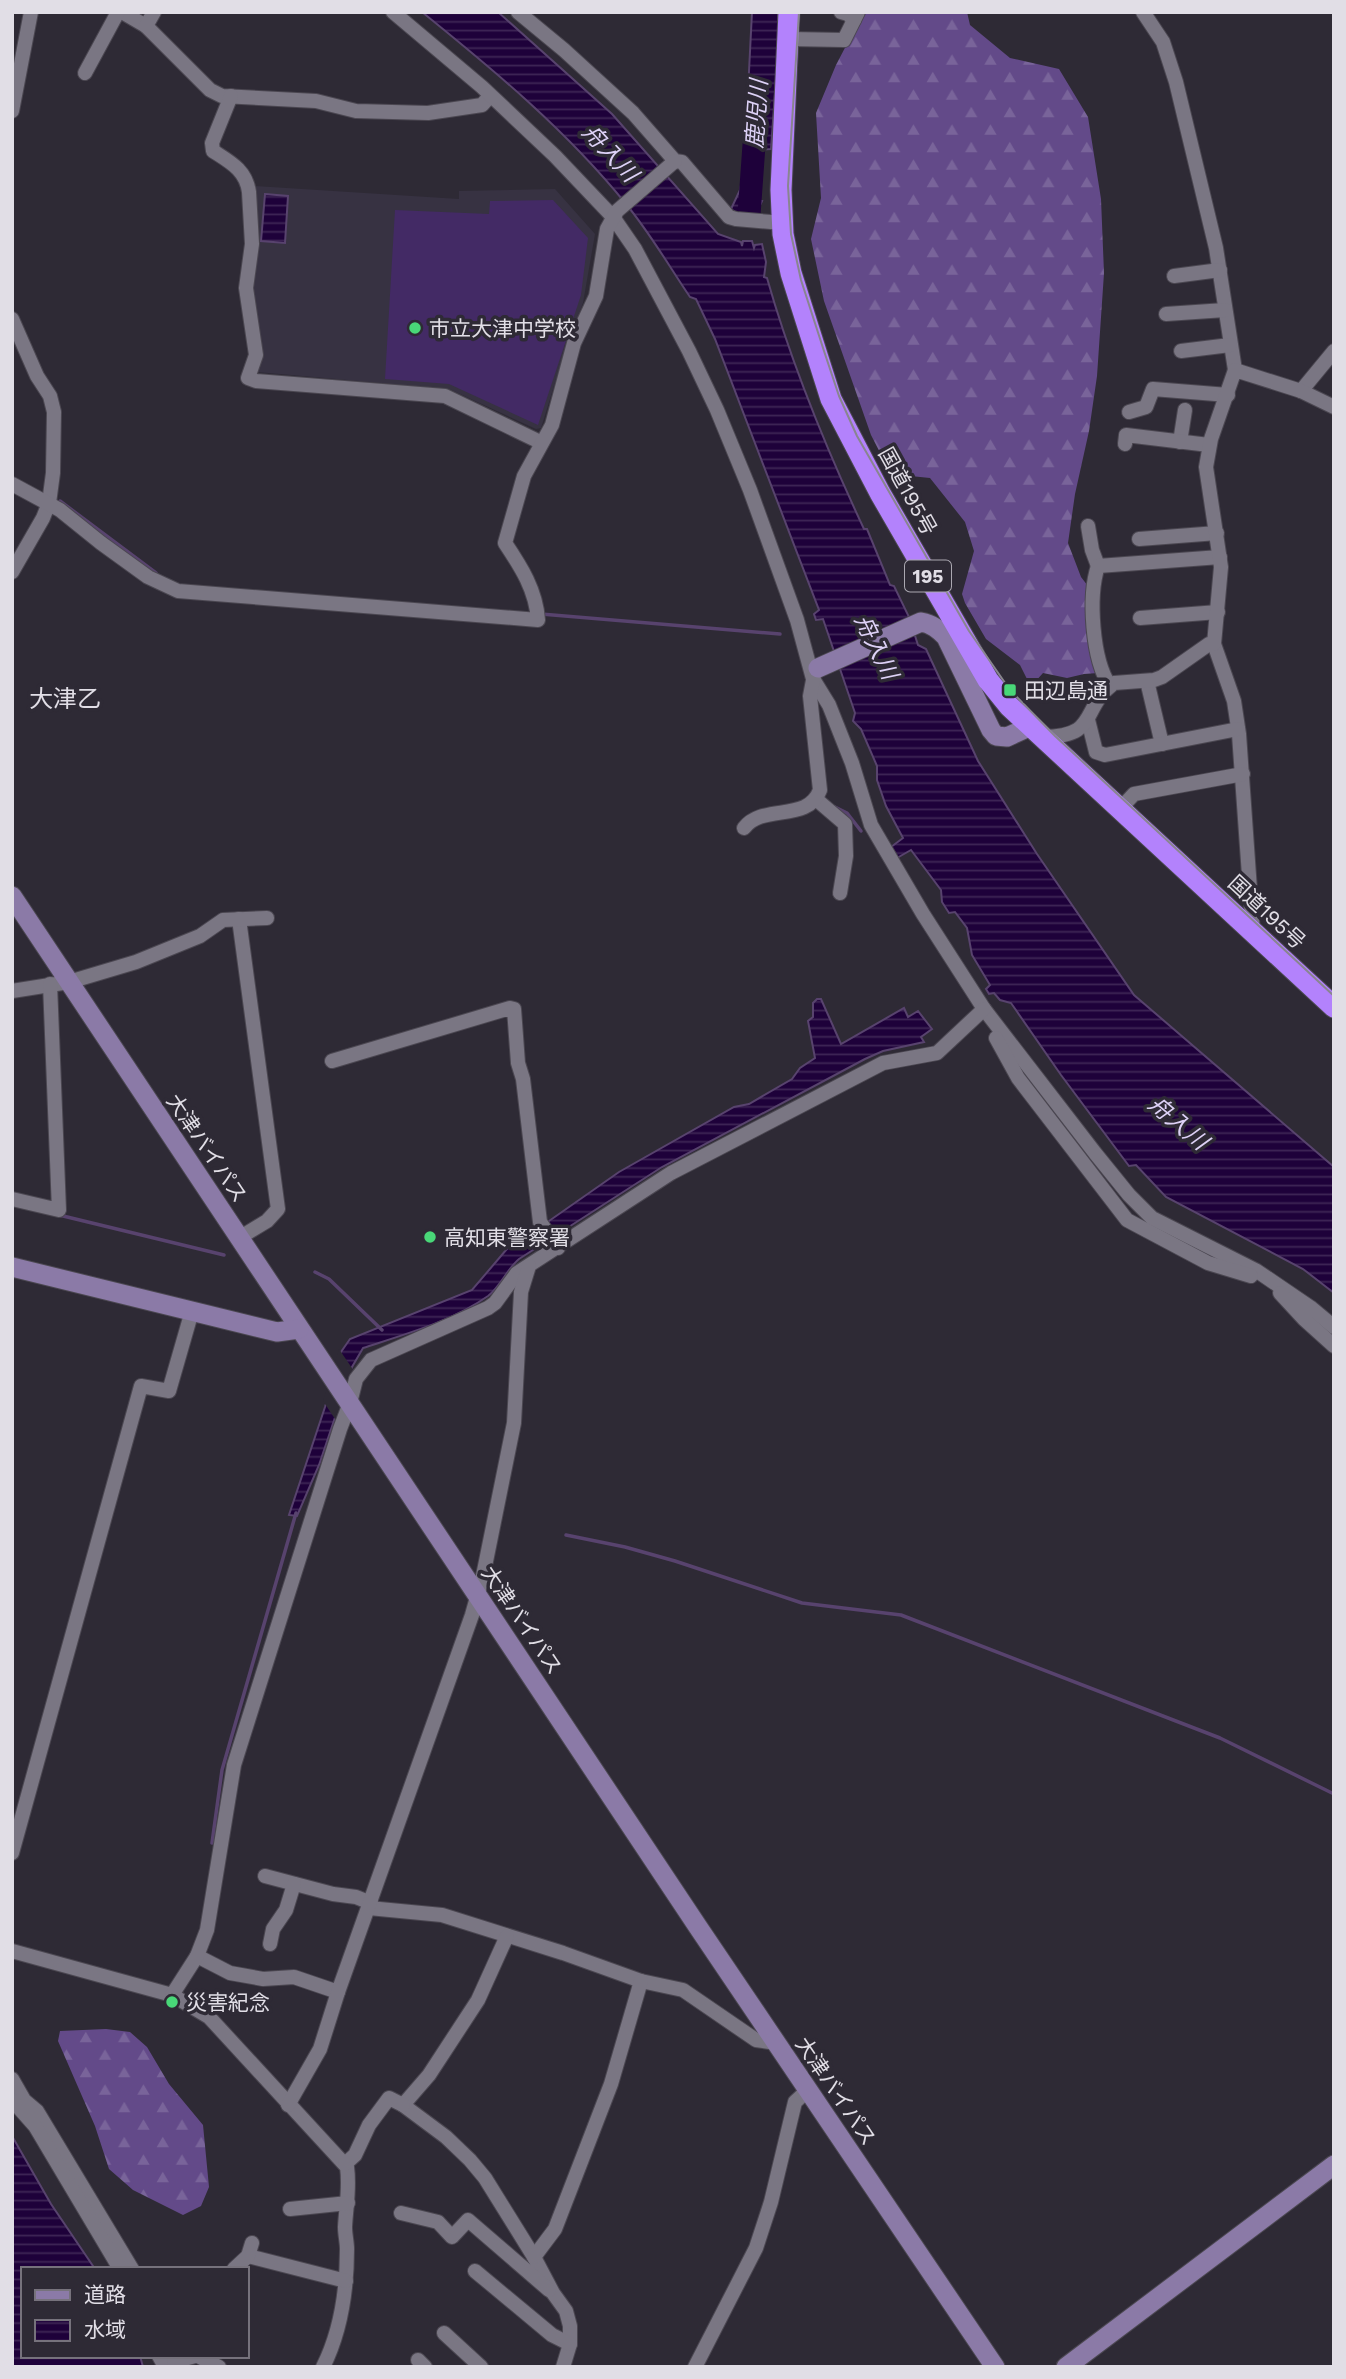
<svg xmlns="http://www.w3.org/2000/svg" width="1346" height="2379" viewBox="0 0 1346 2379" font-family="'Work Sans','Noto Sans JP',sans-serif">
	<defs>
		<pattern id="forest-firs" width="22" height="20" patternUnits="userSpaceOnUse" patternTransform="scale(1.75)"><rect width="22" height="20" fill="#634a89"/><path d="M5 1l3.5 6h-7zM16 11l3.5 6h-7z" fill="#79649a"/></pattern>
		<pattern id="water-rules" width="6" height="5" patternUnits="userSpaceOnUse" patternTransform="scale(1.75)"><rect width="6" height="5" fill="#1e013a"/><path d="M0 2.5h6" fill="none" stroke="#3e2656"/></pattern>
	</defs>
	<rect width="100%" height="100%" fill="#2e2a35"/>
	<polygon fill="#373242" points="255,186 459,199 459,191 555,189 595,234 583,303 564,354 541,428 536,429 449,389 257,372 250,292"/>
	<polygon fill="#432a65" points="553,200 588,238 581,295 538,425 449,384 385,379 395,210 489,214 490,201"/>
	<g fill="url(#forest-firs)">
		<polygon points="866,12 967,12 970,25 1010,58 1059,69 1088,117 1101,199 1104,273 1097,376 1089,431 1075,494 1068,543 1081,577 1091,590 1098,673 1084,674 1067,678 1043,673 1034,683 1028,681 1020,665 986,639 965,603 962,594 974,551 965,522 930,478 891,474 871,435 824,301 811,239 821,198 816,113 836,65 860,19"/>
		<polygon points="106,2029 130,2032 147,2047 169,2084 203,2125 209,2187 201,2206 183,2215 133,2190 109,2169 95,2126 58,2041 60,2031"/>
	</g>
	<g fill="url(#water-rules)" stroke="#58436e" stroke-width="2">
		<path d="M422,12h76l114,102 106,120 23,8 1,4 1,-5h9l2,7 1,-3 7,-1 4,18 -2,15 3,1c25,88 58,168 97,251h3l23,56 4,1 15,31 9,28 8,4 52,112 59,93 97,141 200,172v126l-31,-24 -137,-72 -30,-32 -7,1 -68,-91 -50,-72 -11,-3 -6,-7 -5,1 -3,-5 4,-4 -18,-30 -5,-27 -12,-16 -6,1 -7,-11 -1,-12 -30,-40 -14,8 -6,-11 12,-9 -17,-32 -9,-26v-14l-16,-37 -8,-8 2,-8 -32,-94 -7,1 -2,-6 5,-4 -104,-271 -19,-40 -6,-2c-21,-31 -40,-64 -64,-93 -59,-73 -131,-133 -204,-192z"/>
		<polygon points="752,12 778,12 778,51 771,149 754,150 750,199 762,201 755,216 739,215 731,209 740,190 744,170"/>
		<polygon points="265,194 288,196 285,243 261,241"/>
		<path d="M817,999h4l20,45 63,-36 4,9 10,-6 14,18 -11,8 3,5 -41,9 -18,8 -203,108 -143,92c-12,10 -19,28 -31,37 -35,25 -85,39 -125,52l-11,19 -33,98 -22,51 -8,-1 36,-108 16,-55 9,-13 122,-49 40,-47 37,-22 70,-49 115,-65 15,-3 43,-25 8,-11 15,-10 -7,-37 5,-4v-14z"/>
		<polygon points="12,2136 51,2204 95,2269 23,2269 23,2356 140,2356 143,2367 12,2367"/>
	</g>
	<polygon fill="#2e2a35" points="339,1349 354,1371 337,1422 323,1401"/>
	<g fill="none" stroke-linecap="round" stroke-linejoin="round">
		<g stroke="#58436e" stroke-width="3.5">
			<polyline points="60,501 156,573"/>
			<polyline points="541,614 780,634"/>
			<polyline points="835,807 847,813 861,831"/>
			<polyline points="59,1215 224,1255"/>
			<polyline points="315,1272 329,1279 382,1330"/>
			<polyline points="566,1535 625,1547 675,1561 802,1603 901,1615 1220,1738 1334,1794"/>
			<polyline points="212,1843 222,1770 296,1513"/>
		</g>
		<polyline stroke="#1e013a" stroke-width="23" points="749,215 755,131"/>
		<defs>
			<g id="street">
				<polyline points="122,12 146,26"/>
				<polyline points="154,12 146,26 210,90 222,96 316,101 356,111 428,113 482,105 490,96"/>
				<polyline points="393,12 482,87 555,156 613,217 635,249 689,351 717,410 750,490 797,620 813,679 829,705 852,763 871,825 923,914 984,1009 1095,1153 1129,1195 1152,1218 1257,1271 1310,1307 1334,1327"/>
				<polyline points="518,12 564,50 633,113 675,161 682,162 729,217 736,219 783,223"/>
				<polyline points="841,12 848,14 854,20"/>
				<polyline points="1143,12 1163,42 1176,82 1216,248 1235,370"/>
				<polyline points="789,39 844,40 858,12"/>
				<polyline points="85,73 118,12"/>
				<path d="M231,96l-19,47 1,8c17,11 33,19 36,41l3,52 -6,44 10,67 -8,23 8,3 189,15 95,46"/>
				<polyline points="12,111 31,12"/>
				<polyline points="1174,276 1220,270"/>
				<polyline points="1166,314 1225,310"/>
				<polyline points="12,319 37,376 50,396 54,412 53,473 49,503 43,518 12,572"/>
				<polyline points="1181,351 1230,345"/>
				<polyline points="1301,391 1334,351"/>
				<polyline points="1129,412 1146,407 1153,389 1228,395"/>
				<polyline points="1180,442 1185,410"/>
				<polyline points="1125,444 1126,435 1209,445"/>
				<path d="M12,484l48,26 41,33 47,34 30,14 360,29c-2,-30 -17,-53 -33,-77l19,-67 28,-51 22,-82 22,-47 11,-67 10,-18 58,-50"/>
				<polyline points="1088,526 1092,550 1098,566"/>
				<polyline points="1139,539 1217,533"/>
				<polyline points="1140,618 1218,612"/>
				<polyline points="1214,644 1234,701 1239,734 1253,932"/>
				<polyline points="1147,681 1162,744"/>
				<path d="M1110,686c-18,-26 -22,-90 -12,-120l122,-9"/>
				<polyline points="1088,720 1096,752 1105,755 1238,729"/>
				<path d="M1043,737c57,-1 36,-27 71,-54l40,-3 8,-3 47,-33h5l7,-77 -15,-100 5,-28 24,-69 66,21 33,16"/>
				<polyline points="817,800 845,824 846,856 840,893"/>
				<polyline points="1120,809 1134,794 1243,774"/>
				<path d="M744,828c19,-25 64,-5 76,-38l-10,-94 4,-21"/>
				<polyline points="239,919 278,1209 267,1221 239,1238"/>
				<polyline points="12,991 69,982 136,962 200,936 223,920 267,918"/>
				<polyline points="996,1038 1018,1078 1127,1220 1208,1263 1251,1276"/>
				<polyline points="332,1061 510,1008 514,1009 518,1063 523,1079 540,1222 558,1248"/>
				<polyline points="12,1199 59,1210 50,984"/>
				<polyline points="1280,1293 1304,1319 1334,1346"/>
				<polyline points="12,1853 141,1386 169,1391 192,1311"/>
				<polyline points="265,1876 333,1894 356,1897 371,1903"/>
				<polyline points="369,1908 442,1915 563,1953 641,1981 683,1990 756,2040 776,2043"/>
				<polyline points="507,1936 478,2000 429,2075 403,2105 446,2137 470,2160 485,2178 534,2257 553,2293 566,2311 570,2326 570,2344 563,2367"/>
				<polyline points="270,1944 273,1929 286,1910 294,1884"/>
				<path d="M12,1951l160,44 37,22 138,150c3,21 -1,40 -2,60 0,8 2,15 2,22 0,40 -6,82 -24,118"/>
				<polyline points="197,1956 230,1973 263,1979 294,1977 338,1992"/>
				<polyline points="172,1995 197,1956 207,1930 234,1765 340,1429 350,1403 356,1379 371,1360 488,1308 495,1303 517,1273 671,1173 883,1063 937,1053 984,1009"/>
				<polyline points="12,2079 24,2100 37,2111 132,2269"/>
				<polyline points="12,2100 35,2126 120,2269"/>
				<polyline points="288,2105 320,2049 338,1992 472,1615 483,1576 514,1423 521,1292 529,1266"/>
				<polyline points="345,2164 355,2155 369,2125 389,2098 403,2105"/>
				<polyline points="290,2209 348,2203"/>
				<polyline points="401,2213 438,2222 452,2237 468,2220 549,2290"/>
				<polyline points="248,2256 346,2281"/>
				<polyline points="534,2257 555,2229 584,2154 611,2084 641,1981"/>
				<polyline points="234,2269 248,2256 252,2243"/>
				<polyline points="475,2271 552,2335 570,2344"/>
				<polyline points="444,2333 481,2367"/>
				<polyline points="159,2356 165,2367"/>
				<polyline points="198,2356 219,2367"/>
				<polyline points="418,2360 425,2367"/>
				<polyline points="174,2362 195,2356"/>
				<polyline points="695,2367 756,2248 771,2202 795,2102 808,2090"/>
			</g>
			<g id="secondary">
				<path d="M818,668l103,-46c11,2 17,7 25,15l45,93 5,6 11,1 24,-11"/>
				<polyline points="12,896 698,1927 995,2367"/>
				<polyline points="12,1267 277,1332 299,1329"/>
				<polyline points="1066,2367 1334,2165"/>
			</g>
			<polyline id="highway" points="789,12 781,190 783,234 791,273 831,399 880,493 988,680 1009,706 1334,1007"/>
		</defs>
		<use href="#street" stroke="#4b4751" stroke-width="16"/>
		<use href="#secondary" stroke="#4b4751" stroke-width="21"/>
		<use href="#highway" stroke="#4b4751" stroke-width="23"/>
		<use href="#street" stroke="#7a7683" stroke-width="14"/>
		<use href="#secondary" stroke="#8b7aa7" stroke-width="19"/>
		<use href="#highway" stroke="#b382fc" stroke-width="21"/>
		<polyline stroke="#89858f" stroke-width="2" points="799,12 788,186 791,234 801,280 824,351 839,396 857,436 969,631 1010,690 1055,736 1334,996"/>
	</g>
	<g fill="#49d778" stroke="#2e2a35" stroke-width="2.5">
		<circle cx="415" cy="328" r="7"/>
		<rect x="1003" y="683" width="14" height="14" rx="3.5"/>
		<circle cx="430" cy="1237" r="7"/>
		<circle cx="172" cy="2002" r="7"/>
	</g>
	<g text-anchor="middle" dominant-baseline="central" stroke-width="7" stroke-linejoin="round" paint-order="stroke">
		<rect fill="#2e2a35" stroke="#aba8b1" stroke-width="2" x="905" y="560.5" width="46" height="31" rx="5"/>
		<g font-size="19" font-weight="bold" fill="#e1dee6">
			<text x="928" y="576">195</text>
		</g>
		<g font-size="21" fill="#e1dee6" stroke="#2e2a35" text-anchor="start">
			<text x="429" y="328">市立大津中学校</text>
			<text x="1024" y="690">田辺島通</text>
			<text x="444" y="1237">高知東警察署</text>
			<text x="186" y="2002">災害紀念</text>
		</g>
		<g font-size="21" fill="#e1dee6" stroke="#2e2a35">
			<text transform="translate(908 491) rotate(61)">国道195号</text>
			<text transform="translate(1267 912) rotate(43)">国道195号</text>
			<text transform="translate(207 1148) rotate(56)">大津バイパス</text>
			<text transform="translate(522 1620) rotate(56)">大津バイパス</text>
			<text transform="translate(836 2091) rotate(56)">大津バイパス</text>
		</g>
		<g font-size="23" font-style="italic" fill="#ddd1f6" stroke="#2e2a35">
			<text transform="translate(757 114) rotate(-86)">鹿児川</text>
			<text transform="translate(610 153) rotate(47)">舟入川</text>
			<text transform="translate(876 647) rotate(64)">舟入川</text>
			<text transform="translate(1178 1123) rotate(40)">舟入川</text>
		</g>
		<g font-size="24" fill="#e1dee6" stroke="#2e2a35">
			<text x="65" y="699">大津乙</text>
		</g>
	</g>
	<rect width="1346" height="2379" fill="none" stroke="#e1dee6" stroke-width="28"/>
	<rect x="21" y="2267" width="228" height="91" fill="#2e2a35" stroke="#76727c" stroke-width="2"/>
	<rect x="35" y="2290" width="35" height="10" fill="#8b7aa7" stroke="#76727c" stroke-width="2"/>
	<text x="84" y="2302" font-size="21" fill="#e1dee6">道路</text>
	<rect x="35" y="2320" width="35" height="21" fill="url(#water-rules)" stroke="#76727c" stroke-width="2"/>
	<text x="84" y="2337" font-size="21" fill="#e1dee6">水域</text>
</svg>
